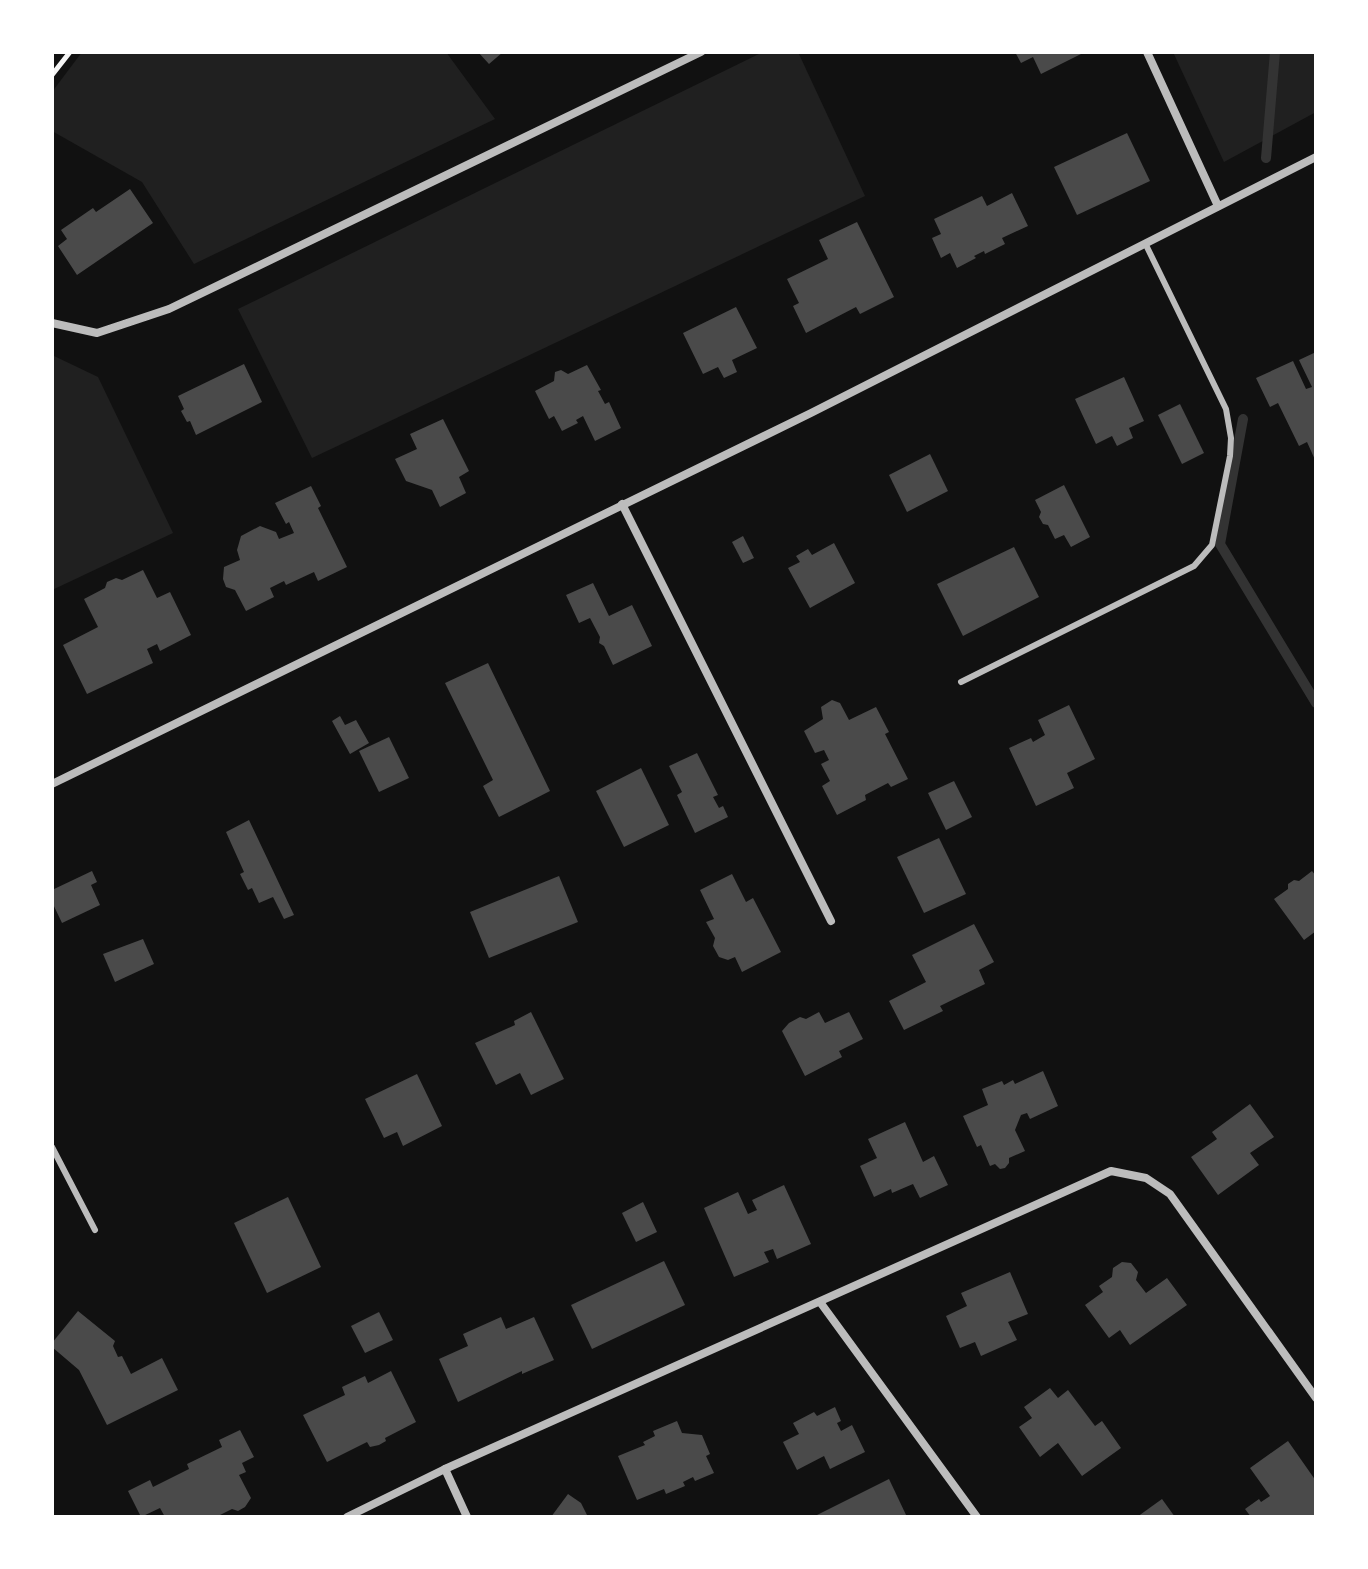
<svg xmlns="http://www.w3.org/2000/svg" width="1368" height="1569" viewBox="0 0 1368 1569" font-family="'Source Sans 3',sans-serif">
	<rect width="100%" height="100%" fill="#111"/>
	<g fill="#202020">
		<polygon points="82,52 446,52 495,119 194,264 142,182 52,131 52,92"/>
		<polygon points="763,52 798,52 865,196 312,458 238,309"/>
		<polygon points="1173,52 1316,52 1316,112 1224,162"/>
		<polygon points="52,355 98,377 173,533 52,590"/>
	</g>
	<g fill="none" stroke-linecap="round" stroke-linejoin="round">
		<g stroke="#333" stroke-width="10">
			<polyline points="1266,158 1275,52"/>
			<polyline points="1243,419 1220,544 1316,703"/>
		</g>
	</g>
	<g fill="#4a4a4a">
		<polygon points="478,52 503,52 489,64"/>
		<polygon points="1015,52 1085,52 1041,74 1033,57 1021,63"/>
		<polygon points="1127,133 1150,181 1077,215 1054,167"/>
		<polygon points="130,189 153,223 77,275 58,246 67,239 61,230 93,208 96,212"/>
		<polygon points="1012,193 1028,226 1002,238 1005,244 985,254 984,251 974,256 976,258 957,268 950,253 941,258 932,238 941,234 934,219 982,196 987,206"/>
		<polygon points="857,222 894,297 860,314 856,307 806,333 793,306 799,303 787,279 828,259 819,240"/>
		<polygon points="736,307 757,348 732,360 737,372 724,378 718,367 703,374 683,333"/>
		<polygon points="1316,352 1316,462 1307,442 1299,446 1278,403 1270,407 1256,378 1293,361 1306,389 1312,387 1299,360"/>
		<polygon points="244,364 262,402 196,435 190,421 187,422 181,411 184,409 178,396"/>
		<polygon points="587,365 601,390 598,391 605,404 609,402 621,428 595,441 583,416 576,420 578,423 562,431 554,416 549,419 535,391 554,381 555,372 561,370 568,374"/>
		<polygon points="1124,377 1144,421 1129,428 1133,438 1117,446 1112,436 1096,444 1075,399"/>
		<polygon points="1180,404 1204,453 1182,464 1158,415"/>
		<polygon points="443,419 469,471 459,477 466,493 440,507 432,490 406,481 395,459 417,449 410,434"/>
		<polygon points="930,454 948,491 907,512 889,475"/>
		<polygon points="1064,485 1090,537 1071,547 1064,535 1055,539 1048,525 1043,524 1039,517 1041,512 1035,500"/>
		<polygon points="311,486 321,506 318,508 347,567 318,581 314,572 286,585 284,581 270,588 274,597 246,611 235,590 226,587 223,579 224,567 240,560 237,550 241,536 260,526 276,532 279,539 294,533 289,522 286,524 275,503"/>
		<polygon points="743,536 754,558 743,563 732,542"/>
		<polygon points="834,543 855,583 810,608 788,568 800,562 796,556 808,549 812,555"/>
		<polygon points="1014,547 1039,597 963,636 937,584"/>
		<polygon points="143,570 157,598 170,592 191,635 160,651 157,644 147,649 153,663 87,694 63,645 98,627 84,599 105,588 107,582 116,578 122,580"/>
		<polygon points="593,583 609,616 632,605 652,646 613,665 604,646 599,643 600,637 590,618 579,623 566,595"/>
		<polygon points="488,663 550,791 499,817 483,786 493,780 445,683"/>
		<polygon points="832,700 840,703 849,720 876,707 889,732 885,734 908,779 891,787 888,783 865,795 866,800 837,815 822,786 830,781 821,764 829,760 824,750 815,753 804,731 823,719 821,707"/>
		<polygon points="1069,705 1095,759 1067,773 1074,788 1036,806 1009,748 1031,738 1033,742 1045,735 1038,720"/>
		<polygon points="340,716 345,725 356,720 369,743 350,754 332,721"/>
		<polygon points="389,737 409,778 379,792 359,751"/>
		<polygon points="697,753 718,795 713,797 719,808 723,806 728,817 695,833 677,795 682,792 669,766"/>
		<polygon points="641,768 669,825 624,847 596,791"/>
		<polygon points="954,781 972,817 946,830 928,793"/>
		<polygon points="249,820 294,915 284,919 273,897 259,903 252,888 248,890 240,874 244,872 226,832"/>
		<polygon points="939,838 966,894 924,913 897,857"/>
		<polygon points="92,871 97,882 91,885 100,905 62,923 52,902 52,890"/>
		<polygon points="1312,871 1316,876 1316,931 1304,940 1274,899 1288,889 1288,884 1294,880 1299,881"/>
		<polygon points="732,874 746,902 753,898 781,952 742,972 735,957 728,960 719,957 713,946 715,938 706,922 714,919 700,890"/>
		<polygon points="559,876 578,922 489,958 470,912"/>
		<polygon points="974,924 994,962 979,970 985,984 940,1006 943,1011 904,1030 889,1001 926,982 912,955"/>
		<polygon points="143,939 154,964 115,982 103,954"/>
		<polygon points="531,1012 564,1079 531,1095 520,1073 496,1085 475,1043 515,1025 514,1021"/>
		<polygon points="819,1012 825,1023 849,1012 863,1039 839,1051 842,1057 805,1076 782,1031 789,1023 800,1017 806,1019"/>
		<polygon points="1043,1071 1058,1106 1030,1119 1027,1113 1021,1115 1015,1130 1025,1151 1009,1158 1009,1163 1005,1168 1000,1169 995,1164 990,1166 981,1145 977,1147 963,1116 988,1105 982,1089 1002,1081 1004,1085 1013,1080 1015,1084"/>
		<polygon points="417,1074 442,1126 403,1146 397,1132 384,1138 365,1099"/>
		<polygon points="1250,1104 1274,1137 1250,1153 1259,1165 1218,1195 1191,1157 1217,1139 1212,1132"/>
		<polygon points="905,1122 923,1162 934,1156 948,1185 920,1198 913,1184 892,1193 891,1189 874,1197 860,1166 877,1158 868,1139"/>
		<polygon points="784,1185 811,1244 777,1259 773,1249 764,1252 769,1262 734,1277 704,1208 738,1192 748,1214 757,1210 752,1200"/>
		<polygon points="288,1197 321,1267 267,1293 234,1223"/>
		<polygon points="643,1202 657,1232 636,1242 622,1213"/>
		<polygon points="664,1261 685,1305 592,1349 571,1305"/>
		<polygon points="1122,1262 1131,1263 1138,1272 1136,1280 1146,1293 1167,1278 1187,1305 1130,1345 1120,1330 1109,1338 1085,1305 1103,1292 1099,1286 1112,1277 1113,1268"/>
		<polygon points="1010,1272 1028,1314 1008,1322 1017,1340 981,1356 975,1342 960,1348 946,1316 967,1306 961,1293"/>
		<polygon points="78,1311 115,1341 113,1346 118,1357 122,1356 131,1374 162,1358 178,1390 107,1425 79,1370 52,1347 52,1343"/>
		<polygon points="379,1312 393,1340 365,1353 351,1326"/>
		<polygon points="501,1317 506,1329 534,1317 554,1360 522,1374 522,1371 458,1402 439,1359 468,1346 463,1334"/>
		<polygon points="391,1371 416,1422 385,1438 386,1441 379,1445 370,1447 367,1442 327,1462 303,1415 345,1395 342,1387 365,1376 368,1383"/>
		<polygon points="1050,1388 1058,1398 1068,1390 1095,1426 1102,1421 1121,1448 1082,1476 1058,1443 1040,1457 1019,1427 1032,1418 1024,1407"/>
		<polygon points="835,1407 841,1421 837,1423 841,1431 852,1425 865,1452 830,1469 824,1456 797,1470 783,1442 799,1434 793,1423 814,1412 817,1416"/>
		<polygon points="677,1421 682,1433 702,1435 710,1454 706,1456 714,1473 695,1481 693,1477 683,1482 685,1486 666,1494 664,1489 637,1500 618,1456 645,1445 643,1442 655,1436 653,1431"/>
		<polygon points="240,1430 254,1457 242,1463 246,1472 239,1475 251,1498 245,1507 238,1511 232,1509 216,1517 165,1517 160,1508 141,1517 128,1491 150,1480 153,1487 189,1469 187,1464 222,1447 219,1440"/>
		<polygon points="1288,1441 1316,1481 1316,1517 1251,1517 1245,1509 1259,1499 1261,1502 1270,1496 1250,1468"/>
		<polygon points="889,1479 907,1517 813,1517"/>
		<polygon points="568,1494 581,1503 588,1517 551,1517"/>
		<polygon points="1162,1499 1175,1517 1137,1517"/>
	</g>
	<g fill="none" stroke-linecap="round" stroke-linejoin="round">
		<polyline stroke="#f5f5f5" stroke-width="5" points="52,75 70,52"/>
		<g stroke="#bcbcbc" stroke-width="6">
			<polyline points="961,682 1194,566 1212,545 1230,456 1231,438 1226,409 1146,245"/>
			<polyline points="52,1147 95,1230"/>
		</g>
		<g stroke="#bcbcbc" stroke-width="8">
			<polyline points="1147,52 1218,206"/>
			<polyline points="52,323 97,333 169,309 701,52"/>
			<polyline points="622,504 831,921"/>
			<polyline points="52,784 811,413 1316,157"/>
			<polyline points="820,1302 977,1517"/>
			<polyline points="445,1469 467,1517"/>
			<polyline points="347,1517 445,1469 1111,1171 1146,1178 1170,1194 1316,1398"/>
		</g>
	</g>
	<rect width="1368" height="1569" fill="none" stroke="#ffffff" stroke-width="108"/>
</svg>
